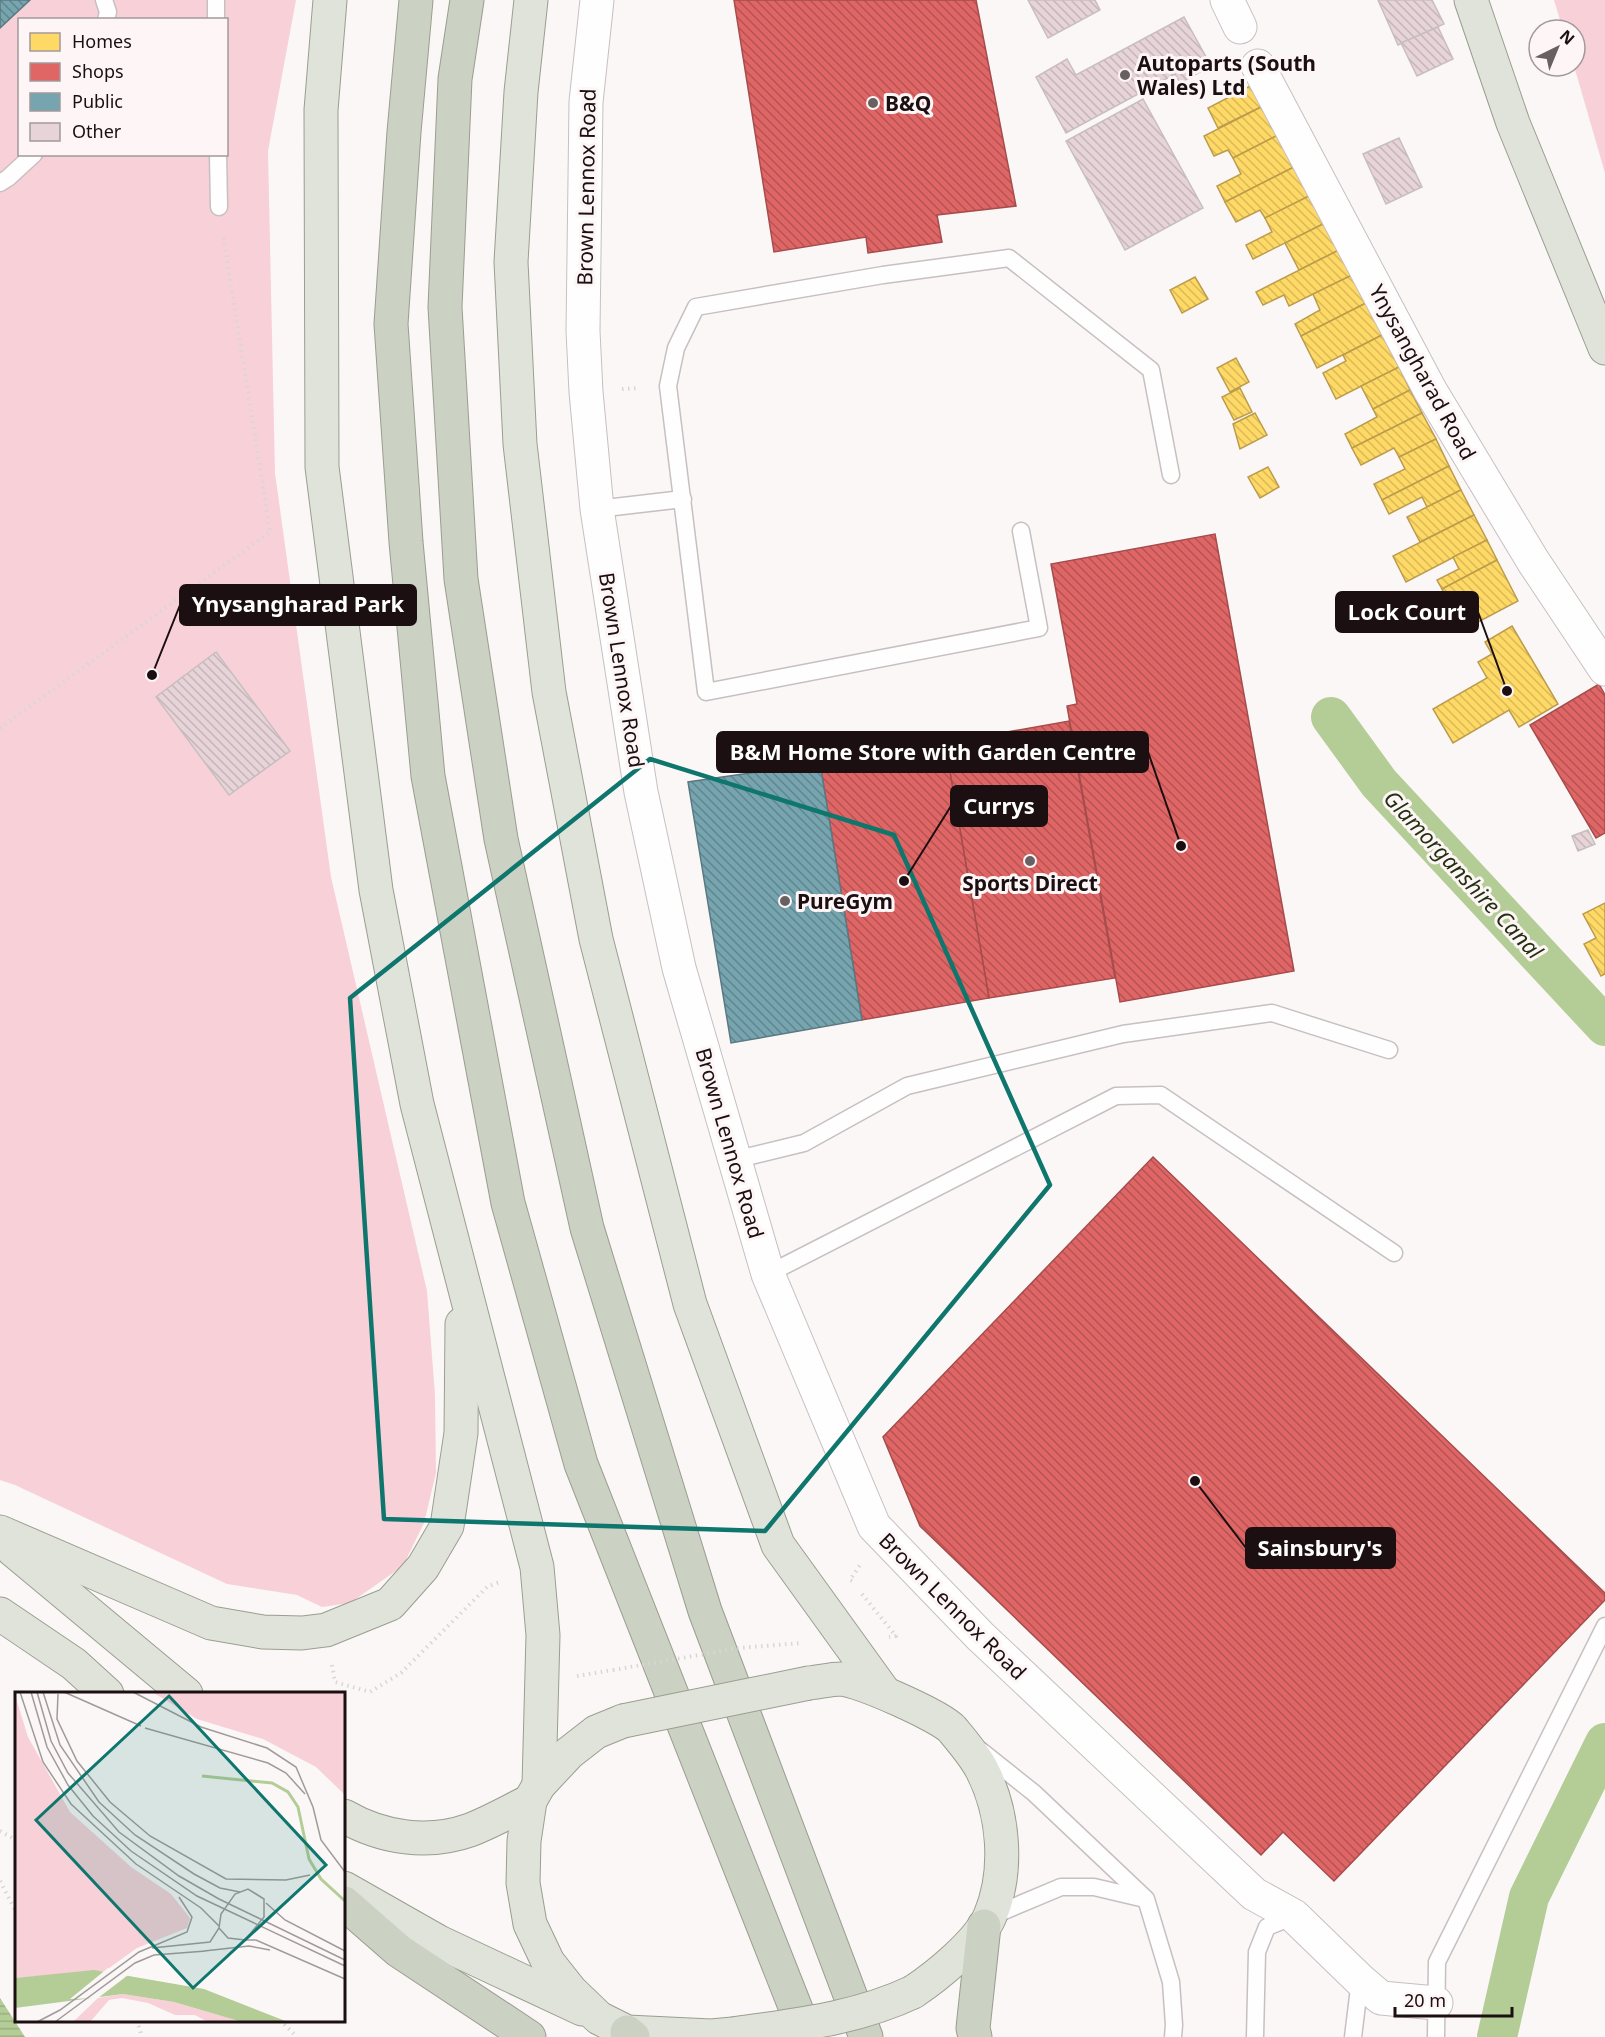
<svg xmlns="http://www.w3.org/2000/svg" width="1605" height="2037" viewBox="0 0 1605 2037" font-family="'Noto Sans',sans-serif">
	<defs>
		<pattern id="water-rules" width="6" height="5" patternUnits="userSpaceOnUse" patternTransform="scale(1.5)"><rect width="6" height="5" fill="#b4cd97"/><path d="M0 2.5h6" fill="none" stroke="#9aaf81"/></pattern>
		<pattern id="homes-back-hatch" width="6" height="6" patternUnits="userSpaceOnUse" patternTransform="scale(1.5)"><rect width="6" height="6" fill="#ffd966"/><path d="M-1 5l2 2M0 0l6 6M5-1l2 2" fill="none" stroke="#dab957"/></pattern>
		<pattern id="shops-back-hatch" width="6" height="6" patternUnits="userSpaceOnUse" patternTransform="scale(1.5)"><rect width="6" height="6" fill="#e06666"/><path d="M-1 5l2 2M0 0l6 6M5-1l2 2" fill="none" stroke="#b55253"/></pattern>
		<pattern id="public-back-hatch" width="6" height="6" patternUnits="userSpaceOnUse" patternTransform="scale(1.5)"><rect width="6" height="6" fill="#76a5af"/><path d="M-1 5l2 2M0 0l6 6M5-1l2 2" fill="none" stroke="#60858d"/></pattern>
		<pattern id="building-back-hatch" width="6" height="6" patternUnits="userSpaceOnUse" patternTransform="scale(1.5)"><rect width="6" height="6" fill="#e7d4d8"/><path d="M-1 5l2 2M0 0l6 6M5-1l2 2" fill="none" stroke="#c6b5b8"/></pattern>
	</defs>
	<rect width="100%" height="100%" fill="#fbf7f7"/>
	<g fill="#f8d0d8" fill-rule="evenodd">
		<path d="M0,0h296l-28,151 7,322 56,404 96,414 8,104 1,78 -12,50 -21,43 -53,37 -28,4 -25,-12 -70,-11 -212,-99 -15,-5zM20,20h206v134h-206z"/>
		<polygon points="1554,0 1605,0 1605,173 1574,66 1575,30 1563,30"/>
	</g>
	<polygon fill="url(#water-rules)" points="0,1998 25,2037 0,2037"/>
	<g fill="url(#homes-back-hatch)" stroke="#bb9c4c" stroke-width="1.5">
		<polygon points="1254,84 1265,105 1218,128 1208,108"/>
		<polygon points="1265,105 1280,134 1233,158 1228,150 1214,156 1204,136"/>
		<polygon points="1280,134 1296,166 1225,202 1217,186 1241,174 1233,158"/>
		<polygon points="1296,166 1311,195 1265,218 1260,210 1236,222 1225,202"/>
		<polygon points="1311,195 1325,223 1253,259 1246,245 1272,232 1265,218"/>
		<polygon points="1325,223 1339,250 1299,270 1285,243"/>
		<polygon points="1339,250 1352,275 1289,306 1284,295 1263,305 1256,292"/>
		<polygon points="1352,275 1366,303 1301,336 1295,324 1320,310 1313,294"/>
		<polygon points="1195,277 1208,299 1182,313 1170,290"/>
		<polygon points="1366,303 1382,335 1317,368 1301,336"/>
		<polygon points="1382,335 1399,367 1336,399 1323,373 1346,361 1343,355"/>
		<polygon points="1236,358 1249,382 1230,392 1217,368"/>
		<polygon points="1399,367 1410,390 1373,409 1361,386"/>
		<polygon points="1240,388 1252,412 1234,420 1222,397"/>
		<polygon points="1410,390 1422,413 1352,448 1345,434 1377,417 1373,409"/>
		<polygon points="1255,413 1267,435 1240,449 1233,424"/>
		<polygon points="1422,413 1436,439 1399,457 1394,448 1361,465 1352,448"/>
		<polygon points="1436,439 1449,466 1382,500 1374,484 1405,469 1399,457"/>
		<polygon points="1449,466 1461,490 1427,507 1422,497 1389,514 1382,500"/>
		<polygon points="1268,467 1279,487 1260,498 1248,477"/>
		<polygon points="1461,490 1474,515 1420,542 1407,517"/>
		<polygon points="1474,515 1487,540 1406,582 1393,556"/>
		<polygon points="1487,540 1497,560 1442,589 1437,580 1459,569 1453,557"/>
		<polygon points="1497,560 1518,601 1463,630 1442,589"/>
		<polygon points="1512,626 1558,704 1519,727 1509,710 1453,743 1433,709 1487,678 1478,662 1492,654 1485,642"/>
		<polygon points="1605,903 1605,974 1601,976 1584,944 1596,938 1583,914"/>
	</g>
	<g fill="url(#shops-back-hatch)" stroke="#a54c4c" stroke-width="1.5">
		<polygon points="734,0 976,0 1016,206 937,215 942,242 868,253 866,237 774,252"/>
		<polygon points="1215,534 1294,971 1120,1002 1067,706 1077,704 1051,564"/>
		<polygon points="1599,684 1605,695 1605,833 1596,838 1530,725"/>
		<polygon points="1069,721 1115,978 989,998 945,743"/>
		<polygon points="945,743 989,998 862,1020 820,763"/>
		<polygon points="1153,1157 1605,1593 1605,1600 1334,1881 1283,1832 1261,1855 920,1526 883,1437"/>
	</g>
	<g fill="url(#public-back-hatch)" stroke="#5b7880" stroke-width="1.5">
		<polygon points="0,0 30,0 0,28"/>
		<polygon points="820,763 862,1020 731,1043 688,782"/>
	</g>
	<g fill="none" stroke-linecap="round" stroke-linejoin="round">
		<g stroke="#b4cd97" stroke-width="40">
			<polyline points="1331,717 1379,783 1605,1026"/>
			<polyline points="1497,2037 1529,1897 1605,1743"/>
		</g>
	</g>
	<g fill="url(#building-back-hatch)" stroke="#c7bec0" stroke-width="1.5">
		<polygon points="1028,0 1095,0 1100,10 1048,38"/>
		<polygon points="1378,0 1432,0 1444,24 1398,45"/>
		<polygon points="1184,17 1211,66 1180,83 1175,74 1066,133 1036,77 1067,59 1076,75"/>
		<polygon points="1438,27 1453,59 1417,76 1401,43"/>
		<polygon points="1143,99 1203,208 1125,250 1066,141"/>
		<polygon points="1399,138 1422,187 1386,204 1363,154"/>
		<polygon points="216,652 290,751 229,795 156,697"/>
		<polygon points="1588,830 1595,844 1578,851 1572,836"/>
	</g>
	<g fill="none" stroke-linecap="round" stroke-linejoin="round">
		<defs>
			<g id="lane">
				<polyline points="104,0 108,12 106,20"/>
				<polyline points="216,0 216,20"/>
				<polyline points="218,154 219,207"/>
				<polyline points="0,183 8,178 34,154"/>
				<polyline points="597,509 683,499"/>
				<polyline points="1021,531 1039,628 706,692 668,386 676,348 696,307 883,275 1009,258 1151,370 1171,475"/>
				<polyline points="734,1160 804,1143 907,1086 1123,1034 1272,1013 1389,1050"/>
				<polyline points="768,1274 1116,1096 1161,1095 1394,1253"/>
				<polyline points="980,1750 1034,1793 1146,1899 1171,1982 1174,2025 1173,2037"/>
				<polyline points="992,1916 1061,1887 1094,1887 1145,1899"/>
				<polyline points="1255,2037 1257,1952 1267,1927 1294,1916"/>
				<polyline points="1353,2037 1360,1980"/>
				<polyline points="1436,2037 1437,1962 1605,1626"/>
			</g>
			<g id="street">
				<polyline points="597,0 586,102 583,331 586,392 597,509 641,792 679,968 768,1274 874,1526 980,1636 1254,1894 1294,1916 1360,1980 1381,1998 1436,2003"/>
				<polyline points="1227,0 1240,27"/>
				<polyline points="1258,66 1430,390 1533,561 1605,669"/>
			</g>
			<g id="primary">
				<polyline points="330,0 321,110 322,467 376,890 417,1104 537,1567 543,1635 539,1785"/>
				<polyline points="531,0 521,92 511,262 520,444 549,692 596,939 690,1304 778,1545 884,1692"/>
				<polyline points="1471,0 1513,123 1605,348"/>
				<polyline points="0,1532 211,1623 263,1632 302,1633 326,1630 390,1604 423,1567 447,1526 461,1433 462,1324"/>
				<polyline points="13,1550 186,1694"/>
				<polyline points="0,1614 74,1664 107,1694"/>
				<path d="M809,1683c10,-1 22,-4 32,-4 18,1 99,37 111,50 10,12 23,27 30,41 22,43 27,101 8,146 -11,26 -53,60 -77,76"/>
				<polyline points="623,1721 596,1732 569,1753 539,1785 530,1801 524,1841 523,1883 530,1924 548,1962 571,1991 599,2018 627,2032 711,2036 733,2034"/>
				<path d="M344,1816c38,22 84,29 126,14 21,-8 40,-19 60,-29"/>
				<polyline points="344,1888 439,1942 582,2009"/>
			</g>
			<g id="highway">
				<polyline points="416,0 404,132 391,324 406,542 428,776 508,1203 581,1464 807,2037"/>
				<polyline points="467,0 455,79 445,307 461,579 501,839 587,1228 705,1611 866,2037"/>
				<polyline points="344,1903 399,1951 529,2037"/>
				<polyline points="627,2032 633,2037"/>
				<polyline points="975,2037 973,2028 984,1926"/>
			</g>
		</defs>
		<use href="#lane" stroke="#c8bfc1" stroke-width="19"/>
		<use href="#street" stroke="#c8bfc1" stroke-width="35"/>
		<use href="#primary" stroke="#9a9e8f" stroke-width="35"/>
		<use href="#highway" stroke="#9a9e8f" stroke-width="35"/>
		<g stroke="#d8d6d6" stroke-width="4" stroke-dasharray="1.5 4.5" stroke-linecap="butt">
			<polyline points="622,389 639,388"/>
			<polyline points="0,728 270,532 223,234"/>
			<polyline points="852,1581 850,1580 860,1565"/>
			<polyline points="862,1594 896,1636 889,1637"/>
			<polyline points="332,1665 335,1682 370,1692 401,1673 487,1587 502,1581"/>
			<polyline points="577,1676 613,1670"/>
			<polyline points="0,1831 16,1840"/>
			<polyline points="0,1881 16,1912"/>
			<polyline points="137,2020 142,2037"/>
			<polyline points="280,2020 297,2037"/>
		</g>
		<use href="#lane" stroke="#fefefe" stroke-width="16"/>
		<use href="#street" stroke="#fefefe" stroke-width="33"/>
		<use href="#primary" stroke="#e0e3da" stroke-width="33"/>
		<use href="#highway" stroke="#cbd1c3" stroke-width="33"/>
		<defs>
			<g id="primary-bridge">
				<polyline points="623,1721 809,1683"/>
				<path d="M733,2034c62,-9 123,-15 180,-42"/>
			</g>
		</defs>
		<use href="#primary-bridge" stroke="#9a9e8f" stroke-width="35" stroke-linecap="butt"/>
		<polyline stroke="#d8d6d6" stroke-width="4" stroke-dasharray="1.5 4.5" stroke-linecap="butt" points="613,1670 739,1648 802,1643"/>
		<use href="#primary-bridge" stroke="#e0e3da" stroke-width="33"/>
	</g>
	<path fill="none" stroke="#0f766e" stroke-width="4.5" stroke-linejoin="round" d="M650,759l244,76 156,350 -285,346 -381,-12 -34,-521z"/>
	<g fill="#696062" stroke="#fdf5f6" stroke-width="2">
		<circle cx="1125" cy="75" r="6"/>
		<circle cx="873" cy="103" r="6"/>
		<circle cx="1030" cy="861" r="6"/>
		<circle cx="785" cy="901" r="6"/>
	</g>
	<g text-anchor="middle" dominant-baseline="central" stroke-width="6" stroke-linejoin="round" paint-order="stroke">
		<g font-size="21" font-weight="bold" fill="#1b0f11" stroke="#fdf5f6" text-anchor="start">
			<text x="1137" y="63">Autoparts (South<tspan x="1137" dy="24">Wales) Ltd</tspan></text>
			<text x="885" y="103">B&amp;Q</text>
			<text x="1030" y="883" text-anchor="middle">Sports Direct</text>
			<text x="797" y="901">PureGym</text>
		</g>
		<g font-size="21" fill="#1b0f11" stroke="#fdf5f6">
			<text transform="translate(586 187) rotate(-89)">Brown Lennox Road</text>
			<text transform="translate(1423 372) rotate(61)">Ynysangharad Road</text>
			<text transform="translate(622 670) rotate(81)">Brown Lennox Road</text>
			<text transform="translate(730 1143) rotate(74)">Brown Lennox Road</text>
			<text transform="translate(953 1606) rotate(45)">Brown Lennox Road</text>
		</g>
		<g font-size="22" font-style="italic" fill="#223110" stroke="#fdf5f6">
			<text transform="translate(1464 874) rotate(47)">Glamorganshire Canal</text>
		</g>
	</g>
	<g transform="translate(15 1692)">
		<rect width="330" height="330" fill="#fbf7f7"/>
		<path d="M137,0h193v103l-29,-28 -53,-28 -66,-20zM0,3l13,42 42,75 61,55 40,27 19,24 -3,10 -50,20 -32,23 -90,7z" fill="#f8d0d8"/>
		<path d="M108,302l51,8 68,20h-34l-13,-7h-20l-27,-12 -26,-5 -13,2 -19,22h-17l25,-24z" fill="#f8d0d8"/>
		<path d="M79,278l110,19 84,33h-46l-68,-20 -51,-8 -108,14v-30z" fill="#b4cd97"/>
		<path d="M93,276l24,4 -34,26 -28,1z" fill="#fbf7f7"/>
		<path fill="none" stroke="#b4cd97" stroke-width="3" d="M187,84l70,7 16,9 10,15 11,52 12,20 24,22"/>
		<path fill="none" stroke="#a19a9b" stroke-width="1.5" d="M5,0l23,70 28,42 65,60 65,44 18,18M16,0l16,55 21,38 25,31 38,35 66,45 148,70M22,0l14,49 17,32 51,59 60,44 40,23 126,61M28,0l17,53 39,57 36,33 59,39 26,14 20,4M49,0l77,34M118,0l68,35 66,21 29,19 17,40 8,33 24,32M43,2l-1,25 20,42 33,41 40,34 76,43 60,1 24,-5M130,36l123,35 18,10 19,21M251,211l19,17 60,31M230,248h11l89,39M137,256l58,-6 9,-14 2,-14 14,-20 13,-5 16,10v18l-19,23 -17,-2 -9,-10M189,259l45,-5 21,4M22,330l23,-12 79,-58 48,-20 5,-15 -13,-20M40,330l80,-59 19,-8 52,-4"/>
		<path fill="#0f766e" fill-opacity="0.15" stroke="#0f766e" stroke-width="3" d="M154,4l157,169 -133,123 -157,-168z"/>
		<rect width="330" height="330" fill="none" stroke="#1b0f11" stroke-width="3"/>
	</g>
	<path fill="none" stroke="#1b0f11" stroke-width="2" d="M152 675L180 605M1507 691L1478 612M1181 846L1148 752M904 881L951 806M1195 1481L1246 1548"/>
	<g fill="#1b0f11" stroke="#fdf5f6" stroke-width="2">
		<circle cx="152" cy="675" r="6"/>
		<circle cx="1507" cy="691" r="6"/>
		<circle cx="1181" cy="846" r="6"/>
		<circle cx="904" cy="881" r="6"/>
		<circle cx="1195" cy="1481" r="6"/>
	</g>
	<g fill="#1b0f11" stroke="#1b0f11" stroke-width="2">
		<rect x="180" y="585" width="236" height="40" rx="6"/>
		<rect x="1336" y="592" width="142" height="40" rx="6"/>
		<rect x="717" y="732" width="431" height="40" rx="6"/>
		<rect x="951" y="786" width="96" height="40" rx="6"/>
		<rect x="1246" y="1528" width="149" height="40" rx="6"/>
	</g>
	<g font-size="22" text-anchor="middle" font-weight="bold" fill="#fff">
		<text x="298" y="612">Ynysangharad Park</text>
		<text x="1407" y="620">Lock Court</text>
		<text x="933" y="760">B&amp;M Home Store with Garden Centre</text>
		<text x="999" y="814">Currys</text>
		<text x="1320" y="1556">Sainsbury's</text>
	</g>
	<rect x="18" y="18" width="210" height="138" fill="#fdf5f6" stroke="#a3999a" stroke-width="1.5"/>
	<rect x="30" y="33" width="30" height="18" fill="#ffd966" stroke="#a3999a" stroke-width="1.5"/>
	<text x="72" y="48" font-size="18" fill="#1b0f11">Homes</text>
	<rect x="30" y="63" width="30" height="18" fill="#e06666" stroke="#a3999a" stroke-width="1.5"/>
	<text x="72" y="78" font-size="18" fill="#1b0f11">Shops</text>
	<rect x="30" y="93" width="30" height="18" fill="#76a5af" stroke="#a3999a" stroke-width="1.5"/>
	<text x="72" y="108" font-size="18" fill="#1b0f11">Public</text>
	<rect x="30" y="123" width="30" height="18" fill="#e7d4d8" stroke="#a3999a" stroke-width="1.5"/>
	<text x="72" y="138" font-size="18" fill="#1b0f11">Other</text>
	<g transform="translate(1557 48) rotate(43)"><circle r="28" fill="#fdf5f6" stroke="#a3999a" stroke-width="1.5"/>
	<path d="M0-4.5L10 22L0 15L-10 22Z" fill="#696062"/>
	<text y="-9" font-size="16" font-weight="bold" text-anchor="middle" fill="#1b0f11">N</text>
	</g>
	<path d="M1395 2007v9h117v-9" fill="none" stroke="#1b0f11" stroke-width="3"/>
	<text x="1404" y="2007" font-size="18" fill="#1b0f11" stroke="#fdf5f6" stroke-width="4.5" paint-order="stroke">20 m</text>
</svg>
